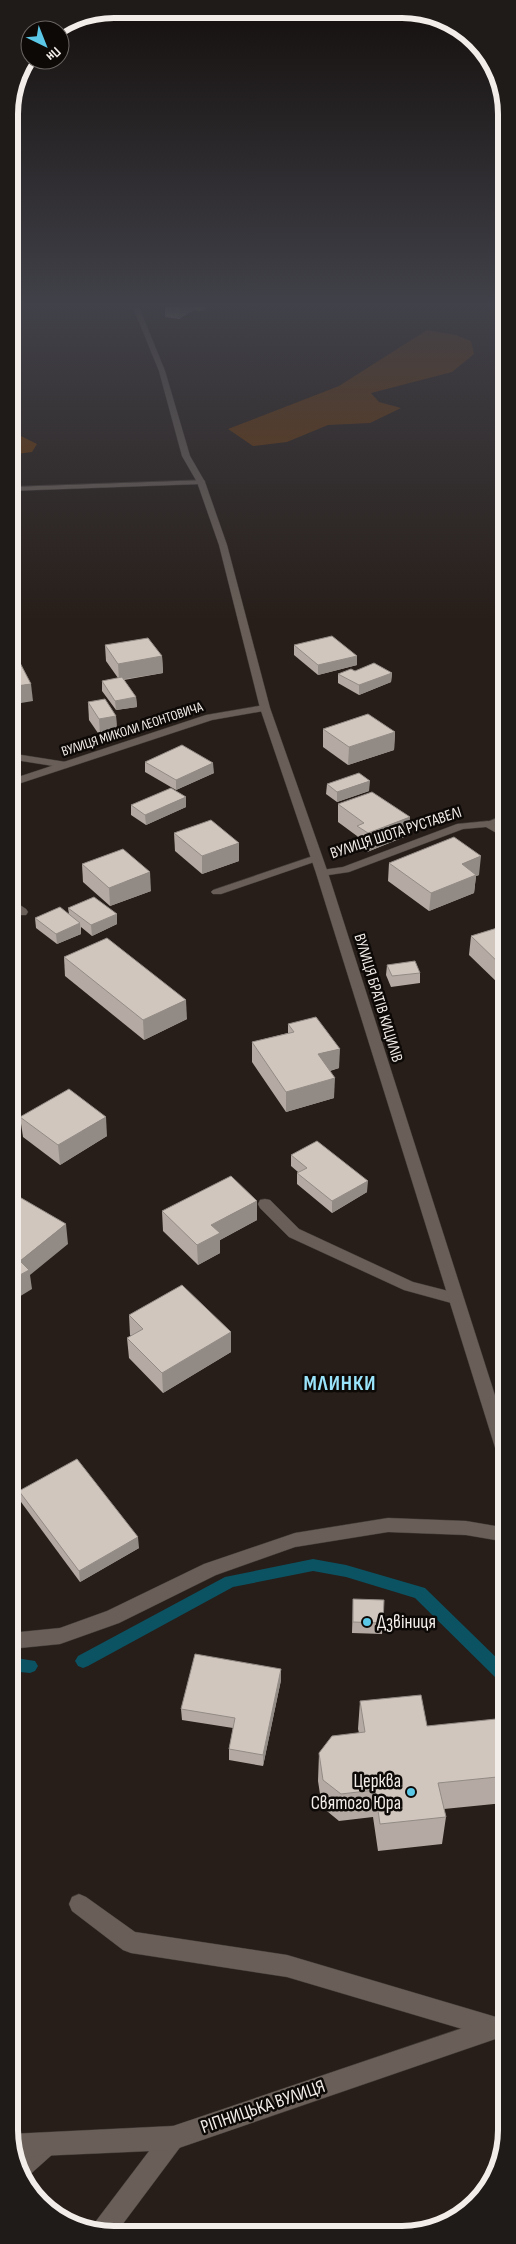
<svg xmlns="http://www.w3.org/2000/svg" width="516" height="2244" viewBox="0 0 516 2244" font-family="'Sofia Sans Condensed',sans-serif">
	<rect width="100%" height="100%" fill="#271e19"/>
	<g fill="#6b3706">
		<polygon points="427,330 456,335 471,341 474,354 452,372 371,393 379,402 401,408 370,423 328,425 287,442 253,446 228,429 339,386"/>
		<polygon points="9,430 37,444 32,452 9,455"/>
	</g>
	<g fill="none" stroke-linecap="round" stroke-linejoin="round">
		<g fill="#0b5363" fill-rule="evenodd">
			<polygon points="313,1559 346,1565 425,1588 507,1668 507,1688 502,1686 499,1681 415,1598 346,1577 313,1571 233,1587 88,1666 83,1668 78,1666 75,1661 78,1656 225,1577"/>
			<polygon points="10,1657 35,1661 38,1666 35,1671 30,1673 10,1671"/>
		</g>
		<defs>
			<g id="service">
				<polygon points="204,480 205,482 201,484 9,491 9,487"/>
				<polygon points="9,753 66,762 71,765 66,768 9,759"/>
				<polygon points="507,814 507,821 488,827 482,824"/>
				<polygon points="316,855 320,856 322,858 320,860 221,894 213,894 211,892 213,890"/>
				<polygon points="9,898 26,909 28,912 26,915 18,915 9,907"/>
				<polygon points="265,1199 270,1200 299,1229 413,1282 460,1294 463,1298 460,1302 455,1304 404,1290 289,1237 260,1208 258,1204 260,1200"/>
				<polygon points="79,1894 86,1897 135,1932 287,1955 496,2017 504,2020 507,2028 504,2036 496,2039 287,1977 131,1953 123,1950 72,1911 69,1904 72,1897"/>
				<polygon points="173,2126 181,2130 185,2138 181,2146 116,2233 90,2231 93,2225 165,2130"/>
				<polygon points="46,2133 54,2137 58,2145 54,2153 26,2178 16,2157 38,2137"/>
			</g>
			<g id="minor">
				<polygon points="265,705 270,708 269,710 212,720 9,787 9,780 206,715"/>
				<polygon points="488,821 507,831 507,839 486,827 463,829 349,872 322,876 316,873 322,870 343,867 457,824"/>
				<polygon points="388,1518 466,1521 507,1528 507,1542 466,1535 388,1532 295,1547 216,1575 119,1623 60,1644 10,1649 10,1633 60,1628 107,1611 204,1564 295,1533"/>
				<polygon points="507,2013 507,2035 173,2150 16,2157 10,2144 10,2134 173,2126"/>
			</g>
			<polygon id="tertiary" points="133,307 139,307 165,371 190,456 205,482 227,545 270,708 328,873 507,1433 507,1467 501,1465 499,1460 316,873 260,708 219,545 197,482 182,456 159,371"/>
		</defs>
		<use href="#service" stroke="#413a36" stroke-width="1"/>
		<use href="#minor" stroke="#413a36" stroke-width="1"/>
		<use href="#tertiary" stroke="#413a36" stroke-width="1"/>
		<use href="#service" fill="#695f58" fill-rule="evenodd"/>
		<use href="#minor" fill="#695f58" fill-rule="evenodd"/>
		<use href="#tertiary" fill="#695f58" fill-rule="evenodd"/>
	</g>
	<g fill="#b4aaa3">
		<polygon points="165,307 179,307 179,309 179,307 209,307 202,311 194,310 179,319 165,317"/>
		<polygon points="105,645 162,656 163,673 124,680 136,697 137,707 116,710 102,691 102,681 118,678 106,661"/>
		<polygon points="294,645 357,656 357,665 318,675 294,655"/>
		<polygon points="355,671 392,673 391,682 359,695 338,683 338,674"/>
		<polygon points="88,702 116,716 117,733 100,736 89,720"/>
		<polygon points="323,729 395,732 394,750 348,765 323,747"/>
		<polygon points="145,762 214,773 176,790 145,772"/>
		<polygon points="327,784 369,791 337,802 326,794"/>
		<polygon points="338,804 409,835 367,852 356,844 357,836 338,822"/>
		<polygon points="131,805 186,807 146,825 131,815"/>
		<polygon points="174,833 239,861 202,874 175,851"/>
		<polygon points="389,863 479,875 476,876 474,893 429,911 388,881"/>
		<polygon points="82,864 151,891 110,906 83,882"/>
		<polygon points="68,908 117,914 117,924 92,936 81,927 81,934 57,944 36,928 35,918 69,914"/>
		<polygon points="507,925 500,985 469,955 471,936"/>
		<polygon points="64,957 187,1019 144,1040 65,976"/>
		<polygon points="387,965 420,973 420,983 391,987 386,975"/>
		<polygon points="288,1024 339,1068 330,1071 334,1098 286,1112 252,1062 252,1042 288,1033"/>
		<polygon points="20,1117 107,1136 60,1165 23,1137"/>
		<polygon points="291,1155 367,1192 332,1213 297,1184 297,1173 298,1172 291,1166"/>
		<polygon points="162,1211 257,1220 220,1240 220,1253 198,1265 163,1231"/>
		<polygon points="129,1315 231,1332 231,1352 163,1393 129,1358 127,1338 131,1336 130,1335"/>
		<polygon points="19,1491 139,1548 80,1582 21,1502"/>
		<polygon points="353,1599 383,1623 382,1634 352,1633"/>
		<polygon points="281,1669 281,1680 263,1766 229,1760 229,1749 233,1728 182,1720 181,1709"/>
		<polygon points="360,1701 427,1726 507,1765 507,1790 504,1803 444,1809 446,1817 442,1844 378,1851 373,1817 339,1821 322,1807 318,1781 319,1753 359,1733 358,1729"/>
	</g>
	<g fill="#928b85">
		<polygon points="179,307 194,307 194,310 179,319"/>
		<polygon points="202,307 209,307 202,311"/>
		<polygon points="162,656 163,673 119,680 118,664"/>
		<polygon points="357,656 357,665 318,675 318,665"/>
		<polygon points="392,673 391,682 359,695 359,685"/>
		<polygon points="31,684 33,701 9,705 9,687"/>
		<polygon points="136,697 137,707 116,710 115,701"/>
		<polygon points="116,716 117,733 100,736 99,719"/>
		<polygon points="395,732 394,750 348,765 349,747"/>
		<polygon points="213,763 214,773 176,790 176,780"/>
		<polygon points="370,781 369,791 337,802 337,792"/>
		<polygon points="186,797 186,807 146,825 145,815"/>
		<polygon points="410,817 409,835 367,852 368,833"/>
		<polygon points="239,843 239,861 202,874 202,856"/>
		<polygon points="481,856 479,875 476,876 474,893 429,911 431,893 462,864"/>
		<polygon points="150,872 151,891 110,906 109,888"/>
		<polygon points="117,914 117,924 92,936 91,925"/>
		<polygon points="80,923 81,934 57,944 56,934"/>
		<polygon points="507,964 507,983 500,985 502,966"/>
		<polygon points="186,1000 187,1019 144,1040 143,1020"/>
		<polygon points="340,1049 339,1068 318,1074 318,1054"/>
		<polygon points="335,1078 334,1098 286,1112 286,1092"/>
		<polygon points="106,1117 107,1136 60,1165 58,1145"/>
		<polygon points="368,1181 367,1192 332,1213 332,1201"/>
		<polygon points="257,1201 257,1220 220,1240 220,1253 198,1265 197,1245 211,1225"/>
		<polygon points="66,1224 68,1244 30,1275 32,1289 9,1303 9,1281 20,1261"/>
		<polygon points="231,1332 231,1352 163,1393 162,1373"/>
		<polygon points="138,1537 139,1548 80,1582 79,1571"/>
		<polygon points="281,1669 281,1680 263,1766 263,1755"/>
	</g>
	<g fill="#d1c6be" stroke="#928b85">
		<polygon points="332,636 357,656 318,665 294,645"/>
		<polygon points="148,638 162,656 118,664 105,645"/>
		<polygon points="18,659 31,684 9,687 9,661"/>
		<polygon points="374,663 392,673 359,685 338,674 351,669 355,671"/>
		<polygon points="122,677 136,697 115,701 102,681"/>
		<polygon points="105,699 116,716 99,719 88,702"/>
		<polygon points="368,714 395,732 349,747 323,729"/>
		<polygon points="182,745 213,763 176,780 145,762"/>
		<polygon points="359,773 370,781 337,792 327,784"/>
		<polygon points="171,788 186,797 145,815 131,805"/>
		<polygon points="372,792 410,817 368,833 357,826 364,823 338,804"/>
		<polygon points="211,820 239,843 202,856 174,833"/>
		<polygon points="454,837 481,856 462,864 476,875 431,893 389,863"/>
		<polygon points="123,849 150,872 109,888 82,864"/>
		<polygon points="94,897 117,914 91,925 68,908"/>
		<polygon points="60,907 80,923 56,934 35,918"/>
		<polygon points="507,925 507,964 502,966 471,936"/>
		<polygon points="107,938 186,1000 143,1020 64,957"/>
		<polygon points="415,961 420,973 392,976 387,965"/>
		<polygon points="316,1017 340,1049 318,1054 335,1078 286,1092 252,1042 294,1032 288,1024"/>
		<polygon points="69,1089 106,1117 58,1145 20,1117"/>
		<polygon points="317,1141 368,1181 332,1201 297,1173 307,1168 291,1155"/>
		<polygon points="231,1176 257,1201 211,1225 220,1233 197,1245 162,1211"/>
		<polygon points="16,1195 66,1224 20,1261 29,1270 9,1281 9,1200"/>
		<polygon points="182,1285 231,1332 162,1373 127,1338 143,1329 129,1315"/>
		<polygon points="77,1459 138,1537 79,1571 19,1491"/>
		<polygon points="353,1599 384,1600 383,1623 353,1622"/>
		<polygon points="195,1654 281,1669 263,1755 229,1749 235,1718 181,1709"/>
		<polygon points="421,1695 427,1726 496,1719 507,1765 507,1776 438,1783 446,1817 380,1824 375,1790 341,1794 323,1780 319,1753 332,1736 365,1732 360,1701"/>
	</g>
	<linearGradient id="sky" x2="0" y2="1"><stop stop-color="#15100e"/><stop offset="0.49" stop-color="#414149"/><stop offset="1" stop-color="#414149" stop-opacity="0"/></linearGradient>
	<rect width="516" height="622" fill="url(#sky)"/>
	<g fill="#5ac8e6" stroke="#0d0907" stroke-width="2">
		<circle cx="367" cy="1622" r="5"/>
		<circle cx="411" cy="1792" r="5"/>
	</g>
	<g text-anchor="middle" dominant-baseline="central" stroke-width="5" stroke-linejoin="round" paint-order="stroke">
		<g font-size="14" fill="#f3ede9" stroke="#0d0907">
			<text transform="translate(132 729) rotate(-18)">ВУЛИЦЯ МИКОЛИ ЛЕОНТОВИЧА</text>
		</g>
		<g font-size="16" fill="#f3ede9" stroke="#0d0907">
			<text transform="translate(396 833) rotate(-18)">ВУЛИЦЯ ШОТА РУСТАВЕЛІ</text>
			<text transform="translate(378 998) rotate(73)">ВУЛИЦЯ БРАТІВ КИЦИЛІВ</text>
		</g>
		<g font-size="19" fill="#f3ede9" stroke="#0d0907" text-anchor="start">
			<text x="377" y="1622">Дзвіниця</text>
			<text x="401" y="1781" text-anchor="end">Церква<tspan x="401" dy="22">Святого Юра</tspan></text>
		</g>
		<g font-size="19" fill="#f3ede9" stroke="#0d0907">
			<text transform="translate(263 2107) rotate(-19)">РІПНИЦЬКА ВУЛИЦЯ</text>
		</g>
		<g font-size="21" font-weight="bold" letter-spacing="1" fill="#99e4fa" stroke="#0d0907">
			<text x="340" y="1383">МЛИНКИ</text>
		</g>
	</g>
	<path d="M0 0H516V2244H0ZM114 18H402A96 96 0 0 1 498 114V2130A96 96 0 0 1 402 2226H114A96 96 0 0 1 18 2130V114A96 96 0 0 1 114 18Z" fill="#1f1b19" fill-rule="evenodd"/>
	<path fill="none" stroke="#f3ede9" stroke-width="6" d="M114 18H402A96 96 0 0 1 498 114V2130A96 96 0 0 1 402 2226H114A96 96 0 0 1 18 2130V114A96 96 0 0 1 114 18Z"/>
	<g transform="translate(45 45) rotate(137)"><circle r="24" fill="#0d0907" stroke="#696461"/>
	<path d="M0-4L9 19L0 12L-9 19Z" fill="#5ac8e6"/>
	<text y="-8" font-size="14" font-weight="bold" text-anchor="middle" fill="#f3ede9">Пн</text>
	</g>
</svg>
